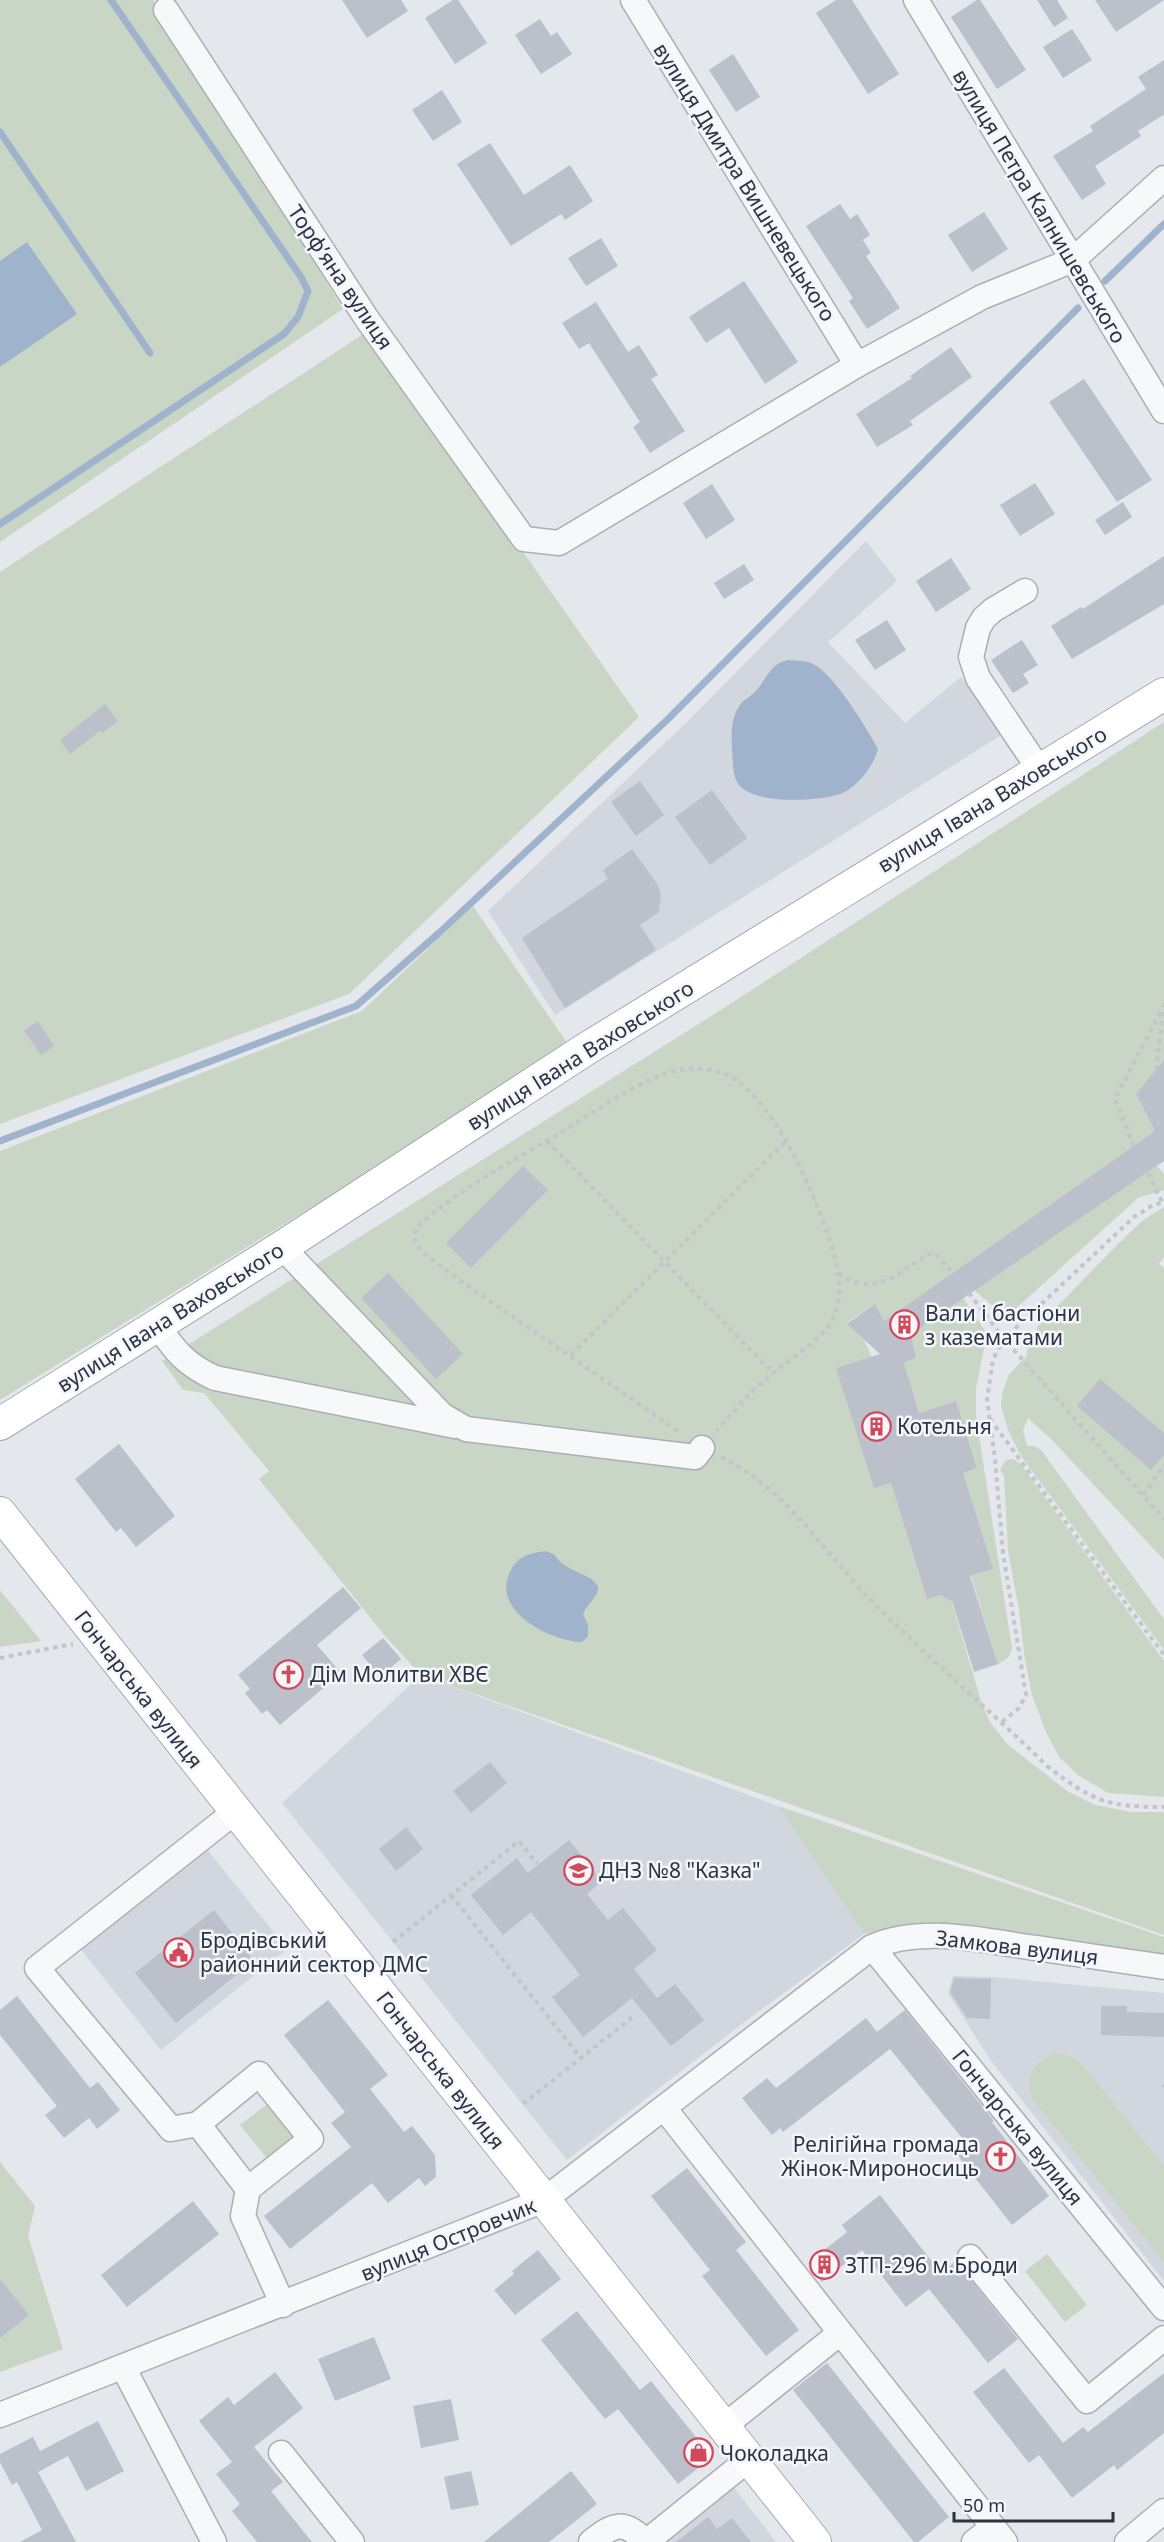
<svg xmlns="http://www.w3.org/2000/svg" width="1164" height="2542" viewBox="0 0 1164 2542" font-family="'Noto Sans',sans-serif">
	<rect width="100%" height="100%" fill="#e4e7ec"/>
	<g fill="#d2d6de">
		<polygon points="866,541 897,581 828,642 905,723 961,677 1003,734 555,1015 488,911 686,723"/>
		<polygon points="421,1675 778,1806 864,1934 743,2023 567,2160 282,1803"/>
		<polygon points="206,1848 287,1949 161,2050 80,1948"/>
		<polygon points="953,1976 993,1977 1164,1993 1164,2281 991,2061 948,1993"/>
		<polygon points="732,2485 776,2542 659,2542"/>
	</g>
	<g fill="#c9d6c5">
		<polygon points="0,0 153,0 343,309 0,542"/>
		<polygon points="368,331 639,717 349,994 0,1124 0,572"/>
		<polygon points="1164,722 1164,1061 1136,1094 1155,1131 884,1321 875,1304 847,1323 864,1340 872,1357 836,1368 891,1483 927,1598 949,1593 982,1704 990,1722 1007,1744 1067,1791 1095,1805 1132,1812 1164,1812 1164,1935 421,1675 386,1637 259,1479 269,1471 204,1393 183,1390 162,1361 724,1008"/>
		<polygon points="473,906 570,1047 0,1400 0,1151 362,1011"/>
		<polygon points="1157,1166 1164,1174 1164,1190 1138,1198 1013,1311 1000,1312 974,1290"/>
		<polygon points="1164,1207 1164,1257 1159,1264 1164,1268 1164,1560 1052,1440 1028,1418 1023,1430 1027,1446 1034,1446 1041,1450 1164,1619 1164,1650 1021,1456 1008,1430 1001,1406 1002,1394 1009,1374 1026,1357 1028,1348 1038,1326 1119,1243 1142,1221"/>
		<polygon points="963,1298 987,1334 976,1388 976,1416 1012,1649 1008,1658 998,1664 971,1576 993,1569 940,1480 977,1468 956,1402 919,1413 904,1363 916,1358 911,1334"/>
		<polygon points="1013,1459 1020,1463 1164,1661 1164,1797 1108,1793 1078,1775 1059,1757 1045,1730 1032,1695 1025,1660 1019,1610 1008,1551 1004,1476 1000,1470 1006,1460"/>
		<polygon points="0,1590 41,1641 0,1647"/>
		<polygon points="778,1806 1164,1937 1164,1955 980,1927 910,1924 864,1934"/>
		<path d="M1054,2054l15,1 13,9 82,102v96l-130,-161c-11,-20 -2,-40 20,-47z"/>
		<polygon points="271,2101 300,2137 269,2161 240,2125"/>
		<polygon points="0,2162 35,2206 28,2236 63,2349 0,2372"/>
		<polygon points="1047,2254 1087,2305 1065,2322 1025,2271"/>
	</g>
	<g fill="#9fb4cc">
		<polygon points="27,242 77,314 0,367 0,261"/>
		<path d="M789,660c8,1 16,0 24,4 21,10 53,63 65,85 -4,16 -18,34 -33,43 -20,10 -91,13 -106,-7 -7,-9 -6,-25 -7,-36 -1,-14 -1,-32 8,-44 3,-5 10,-8 14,-12 13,-13 15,-30 35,-33z"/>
		<path d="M546,1551l9,4c9,18 45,20 43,35 -1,7 -12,16 -15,24l5,11v11l-6,6c-33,-1 -93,-32 -71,-72 7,-14 20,-17 35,-19z"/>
	</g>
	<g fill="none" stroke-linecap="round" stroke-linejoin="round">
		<g stroke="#9fb4cc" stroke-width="7">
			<polyline points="0,132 150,353"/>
			<polyline points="1105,281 1164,224"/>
			<polyline points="0,524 284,334 298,317 308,291 301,277 111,0"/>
			<polyline points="0,1141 356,1006 439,933 667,720 1078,308"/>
		</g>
	</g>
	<g fill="#bbc0ca">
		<polygon points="342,0 401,0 408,11 367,38"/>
		<polygon points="453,0 458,0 487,43 455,64 425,18"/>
		<polygon points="836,0 852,0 899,74 868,94 816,13"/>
		<polygon points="977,0 980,0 1026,70 997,89 951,17"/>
		<polygon points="1037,0 1057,0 1068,18 1054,27"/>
		<polygon points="1095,0 1164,0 1116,32"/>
		<polygon points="540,19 551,36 557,32 572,54 541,74 515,35"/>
		<polygon points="1072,29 1092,60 1063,78 1043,47"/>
		<polygon points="733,54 760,97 736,112 709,70"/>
		<polygon points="1164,60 1164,117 1163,115 1138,131 1141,136 1095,166 1106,184 1082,200 1053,156 1093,131 1090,126 1146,89 1138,77"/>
		<polygon points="442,90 462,122 433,141 412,110"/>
		<polygon points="490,143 524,195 570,165 593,201 565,220 561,214 511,246 457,164"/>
		<polygon points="840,204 850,219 857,214 870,235 863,240 871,253 866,256 900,308 867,329 849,301 853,298 806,226"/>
		<polygon points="984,212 1008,249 972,272 948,235"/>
		<polygon points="601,238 618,266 586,286 568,258"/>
		<polygon points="744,281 798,362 765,384 729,328 706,343 689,317"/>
		<polygon points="596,302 628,352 639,345 658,375 651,379 685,431 650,453 633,427 640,422 589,343 579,349 562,323"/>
		<polygon points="951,347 972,377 910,421 913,425 877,447 856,414 912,378 910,376"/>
		<polygon points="1084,379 1152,480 1117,502 1049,402"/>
		<polygon points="1035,483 1055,514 1020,536 1000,505"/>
		<polygon points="712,484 735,520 706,539 683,503"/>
		<polygon points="1123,502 1132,517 1105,535 1095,520"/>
		<polygon points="1164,556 1164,604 1072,659 1051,626 1081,607 1083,609"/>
		<polygon points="951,558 971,589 936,612 916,581"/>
		<polygon points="744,564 754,580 724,599 714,583"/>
		<polygon points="887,620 906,650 875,670 855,640"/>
		<polygon points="1022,640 1038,665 1023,674 1029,683 1013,693 991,660"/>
		<polygon points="105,704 118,721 102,733 100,731 70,754 60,740"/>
		<polygon points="640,781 664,815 636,836 611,802"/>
		<polygon points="712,790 747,838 710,865 675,817"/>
		<polygon points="632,849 658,885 661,895 659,912 640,925 656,950 565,1008 522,938 608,879 603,870"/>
		<polygon points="38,1021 54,1046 41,1055 24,1030"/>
		<polygon points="1164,1060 1164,1161 911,1334 916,1358 904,1363 919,1413 956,1401 977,1468 963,1473 993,1569 970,1576 998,1664 974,1672 952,1601 940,1595 927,1599 891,1483 874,1488 836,1368 880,1354 847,1324 875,1304 884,1321 1155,1131 1136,1094"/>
		<polygon points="523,1166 548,1190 471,1268 446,1243"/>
		<polygon points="388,1273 463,1354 436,1379 361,1298"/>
		<polygon points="1100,1379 1164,1433 1164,1455 1151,1470 1077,1406"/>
		<polygon points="119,1444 175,1516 136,1547 121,1528 116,1532 75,1479"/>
		<polygon points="343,1587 361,1608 317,1645 341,1673 280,1725 267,1710 262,1714 245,1693 250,1689 238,1675"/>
		<polygon points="383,1638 401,1659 380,1677 362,1655"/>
		<polygon points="490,1762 507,1783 471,1813 453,1791"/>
		<polygon points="406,1827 423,1849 396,1871 379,1849"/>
		<polygon points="569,1840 602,1881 587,1894 608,1920 623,1908 657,1950 634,1969 657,1998 675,1984 704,2020 671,2046 632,1998 583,2037 552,1997 580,1975 531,1912 503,1935 471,1895 517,1858 528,1873"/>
		<polygon points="214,1910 254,1961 176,2023 135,1973"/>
		<polygon points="954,1978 991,1979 990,2019 967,2018 950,1992"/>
		<polygon points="17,1996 90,2088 98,2082 120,2110 97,2129 89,2118 64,2138 45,2115 57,2106 0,2035 0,2010"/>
		<polygon points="328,2000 388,2075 370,2089 404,2132 412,2126 435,2155 436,2177 425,2186 419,2178 388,2203 372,2183 290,2249 264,2216 351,2147 331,2123 345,2112 284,2035"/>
		<polygon points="1101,2006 1127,2006 1127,2012 1164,2013 1164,2037 1101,2035"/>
		<polygon points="905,2010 994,2121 992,2122 1049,2196 1012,2225 951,2147 962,2138 890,2049 783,2132 780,2128 772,2135 742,2098 767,2078 776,2088 866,2018 877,2032"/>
		<polygon points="687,2168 746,2242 736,2250 799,2330 766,2356 702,2276 710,2270 651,2196"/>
		<polygon points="880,2195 941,2273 956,2261 1018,2339 988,2363 929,2289 906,2307 862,2250 822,2282 808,2263 847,2232 842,2225"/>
		<polygon points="193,2201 219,2234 127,2307 101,2275"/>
		<polygon points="538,2250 561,2279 515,2315 494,2290 514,2274 512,2271"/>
		<polygon points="0,2279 29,2315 0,2338"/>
		<polygon points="577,2311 640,2390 651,2381 712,2457 678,2484 618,2409 605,2419 541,2340"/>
		<polygon points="374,2337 391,2379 335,2401 318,2359"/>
		<polygon points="827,2363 949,2517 918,2542 914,2542 793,2390"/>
		<polygon points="1004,2368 1063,2443 1083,2427 1088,2432 1164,2373 1164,2433 1117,2470 1114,2465 1072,2498 1039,2455 1029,2463 973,2392"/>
		<polygon points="275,2372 303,2408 254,2447 283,2482 271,2491 312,2542 257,2542 232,2511 240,2504 216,2474 232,2462 199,2421 228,2397 234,2405"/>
		<polygon points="451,2399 459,2440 421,2448 413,2406"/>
		<polygon points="98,2421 124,2471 86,2491 68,2456 38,2472 76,2542 20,2542 42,2530 17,2482 12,2485 0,2462 0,2454 33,2437 40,2451"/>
		<polygon points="471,2471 479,2505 451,2510 444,2477"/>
		<polygon points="571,2471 597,2504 549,2542 484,2542"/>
		<polygon points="708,2517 717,2529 732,2518 751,2542 676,2542"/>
	</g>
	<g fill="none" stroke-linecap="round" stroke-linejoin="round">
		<defs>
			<g id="minor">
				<polyline points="633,0 857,365"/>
				<polyline points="916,0 1164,411"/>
				<polyline points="166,10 367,319 524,539 559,543 857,365 982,297 1073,260 1164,178"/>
				<polyline points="1025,591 993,610 984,618 978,628 971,657 978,678 1039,769"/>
				<polyline points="282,1247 442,1415 466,1429 695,1457 702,1448"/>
				<path d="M158,1326c17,25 28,39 57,52l240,48"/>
				<polyline points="236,1811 37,1968 171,2129 198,2124 259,2074 311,2139 248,2189 243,2216 283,2305"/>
				<polyline points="872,1947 1164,2308"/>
				<polyline points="664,2108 1005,2542"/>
				<polyline points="198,2124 248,2189"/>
				<polyline points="970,2257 1087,2401 1164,2338"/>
				<polyline points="123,2367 214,2542"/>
				<path d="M0,2415l544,-215 328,-253c51,-22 111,-6 164,1 43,6 85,13 128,19"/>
				<polyline points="723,2427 840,2333"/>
				<polyline points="281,2453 352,2542"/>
				<path d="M591,2542c23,-18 32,-23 55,0"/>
				<polyline points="646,2542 749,2459"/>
				<polyline points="974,2542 993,2527"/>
				<polyline points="1127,2542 1164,2511"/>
			</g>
			<g id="major">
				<polyline points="0,1424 282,1247 586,1049 1164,694"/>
				<polyline points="0,1513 815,2542"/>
			</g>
		</defs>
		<use href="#minor" stroke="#a9aeb7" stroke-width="27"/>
		<use href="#major" stroke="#a3abb8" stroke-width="34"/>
		<g stroke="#c2c5cb" stroke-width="4" stroke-dasharray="4.5 4.5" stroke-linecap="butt">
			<polyline points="1156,1070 1164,1003"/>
			<polyline points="547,1141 773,1373"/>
			<polyline points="1134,1146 1115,1099 1162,1009"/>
			<polyline points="1148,1173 1162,1202"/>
			<path d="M839,1273c4,5 10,7 16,9 30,8 50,-14 74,-28l6,-1 18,20"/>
			<polyline points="969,1293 1004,1339 1164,1519"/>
			<polyline points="571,1355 785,1142"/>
			<polyline points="990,1419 1164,1655"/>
			<path d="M678,1431l-220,-152 -36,-27 -9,-15c2,-6 5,-10 10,-15 40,-36 91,-61 137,-89 33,-20 69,-46 106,-60 17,-5 37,-6 54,-1 44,14 82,96 98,137 13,34 33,78 13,113 -13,21 -39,35 -58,51 -21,17 -39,38 -57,58"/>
			<path d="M721,1457c61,29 99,89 144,137 58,60 123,114 182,172 45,35 60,41 117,41"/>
			<polyline points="1143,1495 1164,1465"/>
			<polyline points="0,1658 73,1644"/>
			<polyline points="1002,1722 1019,1708 1026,1695 1003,1553 995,1459 987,1400 993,1359 1004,1339 1134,1217 1153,1205 1164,1202"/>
			<polyline points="451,1895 581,2058"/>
			<polyline points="393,1942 519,1841 537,1864"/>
			<polyline points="1164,2084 1164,2087"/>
			<polyline points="523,2104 635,2015"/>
		</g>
		<use href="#minor" stroke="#f7f8fa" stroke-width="24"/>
		<use href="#major" stroke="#fff" stroke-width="32"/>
	</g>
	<defs>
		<symbol id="building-ring" viewBox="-11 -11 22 22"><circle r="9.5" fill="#f4f6f9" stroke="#d1495b" stroke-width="1.5"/><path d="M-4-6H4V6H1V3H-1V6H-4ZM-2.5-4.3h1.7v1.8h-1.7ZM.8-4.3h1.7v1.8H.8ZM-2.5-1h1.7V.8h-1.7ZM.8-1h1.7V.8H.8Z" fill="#d1495b"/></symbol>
		<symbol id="church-ring" viewBox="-11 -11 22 22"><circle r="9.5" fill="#f4f6f9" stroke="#d1495b" stroke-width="1.5"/><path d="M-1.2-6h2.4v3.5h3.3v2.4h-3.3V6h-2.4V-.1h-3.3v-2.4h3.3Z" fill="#d1495b"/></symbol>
		<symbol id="school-ring" viewBox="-11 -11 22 22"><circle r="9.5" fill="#f4f6f9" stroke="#d1495b" stroke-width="1.5"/><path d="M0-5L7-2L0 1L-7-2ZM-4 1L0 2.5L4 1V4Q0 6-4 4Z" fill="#d1495b"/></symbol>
		<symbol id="civic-ring" viewBox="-11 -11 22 22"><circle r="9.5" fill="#f4f6f9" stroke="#d1495b" stroke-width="1.5"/><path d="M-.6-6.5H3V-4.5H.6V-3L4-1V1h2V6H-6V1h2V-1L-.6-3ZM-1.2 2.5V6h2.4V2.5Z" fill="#d1495b"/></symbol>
		<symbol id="shop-ring" viewBox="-11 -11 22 22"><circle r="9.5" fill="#f4f6f9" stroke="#d1495b" stroke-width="1.5"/><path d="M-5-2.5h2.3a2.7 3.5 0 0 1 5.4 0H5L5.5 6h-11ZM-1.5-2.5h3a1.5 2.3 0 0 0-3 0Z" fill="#d1495b"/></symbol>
	</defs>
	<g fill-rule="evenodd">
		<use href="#building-ring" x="888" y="1308" width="33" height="33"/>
		<use href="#building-ring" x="860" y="1410" width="33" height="33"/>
		<use href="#church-ring" x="272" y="1658" width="33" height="33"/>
		<use href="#school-ring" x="562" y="1854" width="33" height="33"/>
		<use href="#civic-ring" x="162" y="1936" width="33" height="33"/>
		<use href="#church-ring" x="984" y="2140" width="33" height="33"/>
		<use href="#building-ring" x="808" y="2248" width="33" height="33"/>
		<use href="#shop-ring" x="682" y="2436" width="33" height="33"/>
	</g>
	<g text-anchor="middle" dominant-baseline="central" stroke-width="5" stroke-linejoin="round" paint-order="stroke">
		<g font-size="21" fill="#2b3445" stroke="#f4f6f9">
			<text transform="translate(745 182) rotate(58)">вулиця Дмитра Вишневецького</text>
			<text transform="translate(1040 206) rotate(59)">вулиця Петра Калнишевського</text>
			<text transform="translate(341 277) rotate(56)">Торфʼяна вулиця</text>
			<text transform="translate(992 799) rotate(-31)">вулиця Івана Ваховського</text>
			<text transform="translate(580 1055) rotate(-32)">вулиця Івана Ваховського</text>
			<text transform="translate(170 1317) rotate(-32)">вулиця Івана Ваховського</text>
			<text transform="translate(139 1689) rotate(52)">Гончарська вулиця</text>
			<text transform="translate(1017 1947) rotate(7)">Замкова вулиця</text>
			<text transform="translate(441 2070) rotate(52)">Гончарська вулиця</text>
			<text transform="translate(1018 2127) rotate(51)">Гончарська вулиця</text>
			<text transform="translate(448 2239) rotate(-22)">вулиця Островчик</text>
		</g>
		<g font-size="21" fill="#2b3445" stroke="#f4f6f9" text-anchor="start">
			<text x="925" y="1313">Вали і бастіони<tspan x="925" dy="24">з казематами</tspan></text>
			<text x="897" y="1426">Котельня</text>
			<text x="310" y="1674">Дім Молитви ХВЄ</text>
			<text x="599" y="1870">ДНЗ №8 "Казка"</text>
			<text x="200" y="1940">Бродівський<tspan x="200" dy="24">районний сектор ДМС</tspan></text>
			<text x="979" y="2144" text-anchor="end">Релігійна громада<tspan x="979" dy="24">Жінок-Мироносиць</tspan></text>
			<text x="845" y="2265">ЗТП-296 м.Броди</text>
			<text x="720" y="2453">Чоколадка</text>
		</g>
	</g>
	<path d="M954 2512v9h159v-9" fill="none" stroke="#2b3445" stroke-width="3"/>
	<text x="963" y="2512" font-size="18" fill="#2b3445" stroke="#f4f6f9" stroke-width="4.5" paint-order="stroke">50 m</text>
</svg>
